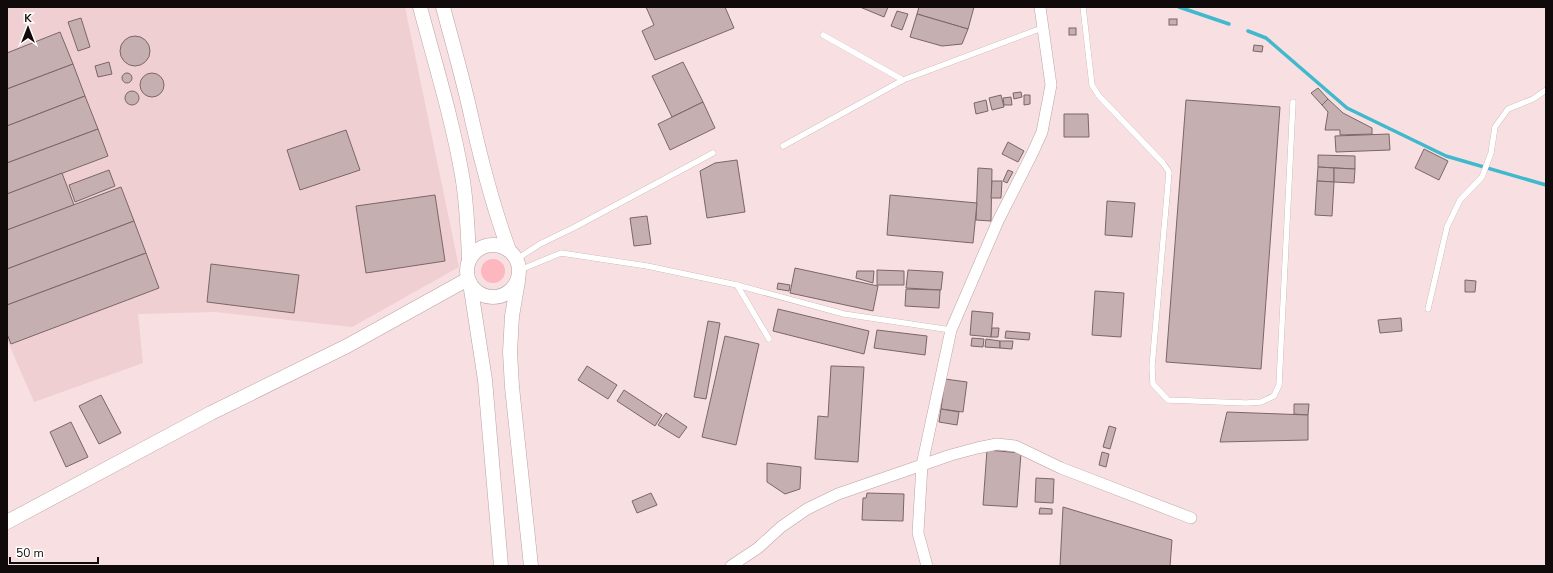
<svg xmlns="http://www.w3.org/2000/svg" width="1553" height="573" viewBox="0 0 1553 573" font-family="'Nunito Sans',sans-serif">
	<rect width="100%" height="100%" fill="#f8dfe1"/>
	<polygon fill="#efcfd2" points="7,7 405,7 459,267 352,327 215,312 138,314 143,363 34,402 7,340"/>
	<circle fill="#fdb7be" cx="493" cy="271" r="12"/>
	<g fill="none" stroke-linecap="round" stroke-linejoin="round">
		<g stroke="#40b9cd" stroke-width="3.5">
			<polyline points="1179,7 1229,24"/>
			<polyline points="1248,31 1266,38 1347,108 1446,156 1546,185"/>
		</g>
	</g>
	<g fill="#c6afb0" stroke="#7b6667">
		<polygon points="646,7 725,7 734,28 655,60 642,31 654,25"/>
		<polygon points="860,7 888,7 884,17"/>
		<polygon points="919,7 974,7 968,29 917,14"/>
		<polygon points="897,11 908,14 902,30 891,26"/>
		<polygon points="917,14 968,29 962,44 942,46 910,37"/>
		<polygon points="81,18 90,47 78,51 68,22"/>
		<rect x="1169" y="19" width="8" height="6"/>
		<rect x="1069" y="28" width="7" height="7"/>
		<polygon points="60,32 73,64 7,89 7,53"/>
		<circle cx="135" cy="51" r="15"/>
		<polygon points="1254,45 1263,46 1262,52 1253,51"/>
		<polygon points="109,62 112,74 98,77 95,66"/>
		<polygon points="683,62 703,102 672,117 652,76"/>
		<polygon points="73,64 85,96 7,126 7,89"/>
		<circle cx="127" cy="78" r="5"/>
		<circle cx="152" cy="85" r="12"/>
		<polygon points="1318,88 1328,99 1322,105 1311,93"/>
		<circle cx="132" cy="98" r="7"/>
		<polygon points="1021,92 1022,97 1014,99 1013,93"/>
		<polygon points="1001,95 1004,107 992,110 989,98"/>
		<polygon points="1024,95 1030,95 1030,104 1024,105"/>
		<polygon points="85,96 98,129 7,163 7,126"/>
		<polygon points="1011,97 1012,105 1004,105 1003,98"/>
		<polygon points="1328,99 1343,113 1372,128 1372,134 1340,135 1340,130 1325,130 1328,112 1322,105"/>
		<polygon points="986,100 988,111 976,114 974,103"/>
		<polygon points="1186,100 1280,107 1261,369 1166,362"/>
		<polygon points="703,102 715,128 670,150 658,124"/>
		<polygon points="1064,114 1088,114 1089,137 1064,137"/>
		<polygon points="98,129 108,156 7,194 7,163"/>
		<polygon points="346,130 360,170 300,190 287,150"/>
		<polygon points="1389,134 1390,150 1336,152 1335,136"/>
		<polygon points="1008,142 1024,151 1018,162 1002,154"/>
		<polygon points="1424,149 1448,161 1439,180 1415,168"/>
		<polygon points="1318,155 1355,156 1355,169 1318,167"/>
		<polygon points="737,160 745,212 707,218 700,171 715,163"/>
		<polygon points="1318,167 1334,168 1334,182 1317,181"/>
		<polygon points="978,168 992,169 991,221 976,220"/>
		<polygon points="1334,168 1355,169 1354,183 1334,182"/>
		<polygon points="109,170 115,186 75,202 69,185"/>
		<polygon points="1008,170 1013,172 1007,183 1003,181"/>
		<polygon points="62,173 74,205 7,230 7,194"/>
		<polygon points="992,181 1002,181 1001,198 991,198"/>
		<polygon points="1317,181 1334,182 1332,216 1315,215"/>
		<polygon points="121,187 134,221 7,269 7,230"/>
		<polygon points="435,195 445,261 366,273 356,206"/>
		<polygon points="890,195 977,203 973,243 887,235"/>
		<polygon points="1107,201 1135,203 1132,237 1105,235"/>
		<polygon points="647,216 651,244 634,246 630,218"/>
		<polygon points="134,221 146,253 7,305 7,269"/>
		<polygon points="146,253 159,288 11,344 7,334 7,305"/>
		<polygon points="211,264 299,275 294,313 207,302"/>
		<polygon points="795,268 878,286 873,311 790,293"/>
		<polygon points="877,270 904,271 904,285 877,285"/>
		<polygon points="908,270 943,272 941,290 906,288"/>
		<polygon points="857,271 874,271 873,283 856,278"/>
		<polygon points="1465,280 1476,281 1475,292 1465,292"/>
		<polygon points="778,283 790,285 789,291 777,289"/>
		<polygon points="906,289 940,290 939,308 905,306"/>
		<polygon points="1095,291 1124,293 1121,337 1092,335"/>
		<polygon points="778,309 869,331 864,354 773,331"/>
		<polygon points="972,311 993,313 991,337 970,335"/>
		<polygon points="1401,318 1402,331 1380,333 1378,320"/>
		<polygon points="708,321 720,323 706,399 694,397"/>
		<polygon points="992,328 999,328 998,337 991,337"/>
		<polygon points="877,330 927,336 925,355 874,348"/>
		<polygon points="1006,331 1030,333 1029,340 1005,338"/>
		<polygon points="725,336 759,344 736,445 702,437"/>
		<polygon points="972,338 984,339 983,347 971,346"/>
		<polygon points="986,339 1000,341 1000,348 985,347"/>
		<polygon points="1000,341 1013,341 1012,349 1000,348"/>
		<polygon points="587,366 617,385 608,399 578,380"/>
		<polygon points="831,366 864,367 858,462 815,459 818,416 828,417"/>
		<polygon points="945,379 967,382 963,412 941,409"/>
		<polygon points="624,390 662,415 655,426 617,401"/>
		<polygon points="101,395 121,433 99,444 79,406"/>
		<polygon points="1294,404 1309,404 1308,415 1294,414"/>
		<polygon points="941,409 959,412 957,425 939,422"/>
		<polygon points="1227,412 1308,415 1308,440 1220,442"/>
		<polygon points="666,413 687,427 679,438 658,425"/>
		<polygon points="71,422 88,457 66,467 50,432"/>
		<polygon points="1109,426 1116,428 1110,449 1103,447"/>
		<polygon points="987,450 1021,453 1017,507 983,505"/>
		<polygon points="1102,452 1109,454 1106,467 1099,465"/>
		<polygon points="767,463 801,467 800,489 785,494 767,482"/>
		<polygon points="1036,478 1054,479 1053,503 1035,502"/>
		<polygon points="651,493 657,505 637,513 632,501"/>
		<polygon points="867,493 904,494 903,521 862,520 863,498 866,498"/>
		<polygon points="1063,507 1172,540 1170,566 1060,566"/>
		<polygon points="1040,508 1052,509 1052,514 1039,514"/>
	</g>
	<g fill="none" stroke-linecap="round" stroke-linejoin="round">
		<defs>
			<g id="service">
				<polyline points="1083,7 1092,85 1099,96 1163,163 1169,172 1152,367 1153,384 1168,400 1246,403 1261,402 1274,396 1279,385 1293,102"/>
				<polyline points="823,35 903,80 1042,28"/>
				<polyline points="783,146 903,80"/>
				<polyline points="517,259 540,244 575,227 713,153"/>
				<polyline points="520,270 561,253 647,266 737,285 769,339"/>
				<polyline points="737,285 844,314 951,330"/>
				<polyline points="1428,309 1447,227 1460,200 1482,177 1491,153 1495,127 1508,109 1533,99 1546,90"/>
			</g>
			<g id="minor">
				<polyline points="731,566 758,548 781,527 807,509 838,494 951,455 977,448 997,444 1015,446 1061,468 1191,518"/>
				<polyline points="927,566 918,533 922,465 951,330 998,221 1033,152 1042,132 1051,85 1040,7"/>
			</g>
			<g id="tertiary">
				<path d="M420,7c15,56 32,111 42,168 5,28 6,57 7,85"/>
				<path d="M443,7c10,38 21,75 29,113 10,44 21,87 37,130"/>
				<circle cx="493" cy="271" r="26"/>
				<polyline points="518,281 512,316 510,352 512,387 531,566"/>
				<polyline points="470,283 485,380 501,566"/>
				<polyline points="7,522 211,413 347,346 468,279"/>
			</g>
		</defs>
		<use href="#service" stroke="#bba4a6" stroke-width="6"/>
		<use href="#minor" stroke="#bba4a6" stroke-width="12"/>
		<use href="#tertiary" stroke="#bba4a6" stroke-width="15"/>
		<use href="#service" stroke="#fff" stroke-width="5.5"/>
		<use href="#minor" stroke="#fff" stroke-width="11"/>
		<use href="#tertiary" stroke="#fff" stroke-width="14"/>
	</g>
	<rect width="1553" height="573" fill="none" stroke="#110a0a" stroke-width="16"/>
	<g transform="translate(28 28)" stroke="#ffffff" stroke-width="3" paint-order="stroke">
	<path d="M0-3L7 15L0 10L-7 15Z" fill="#110a0a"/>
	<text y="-6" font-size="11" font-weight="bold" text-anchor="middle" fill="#110a0a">K</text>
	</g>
	<path d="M10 557v6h88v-6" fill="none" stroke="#110a0a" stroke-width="2"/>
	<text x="16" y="557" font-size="12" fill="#110a0a" stroke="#ffffff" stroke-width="3" paint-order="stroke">50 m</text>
</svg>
